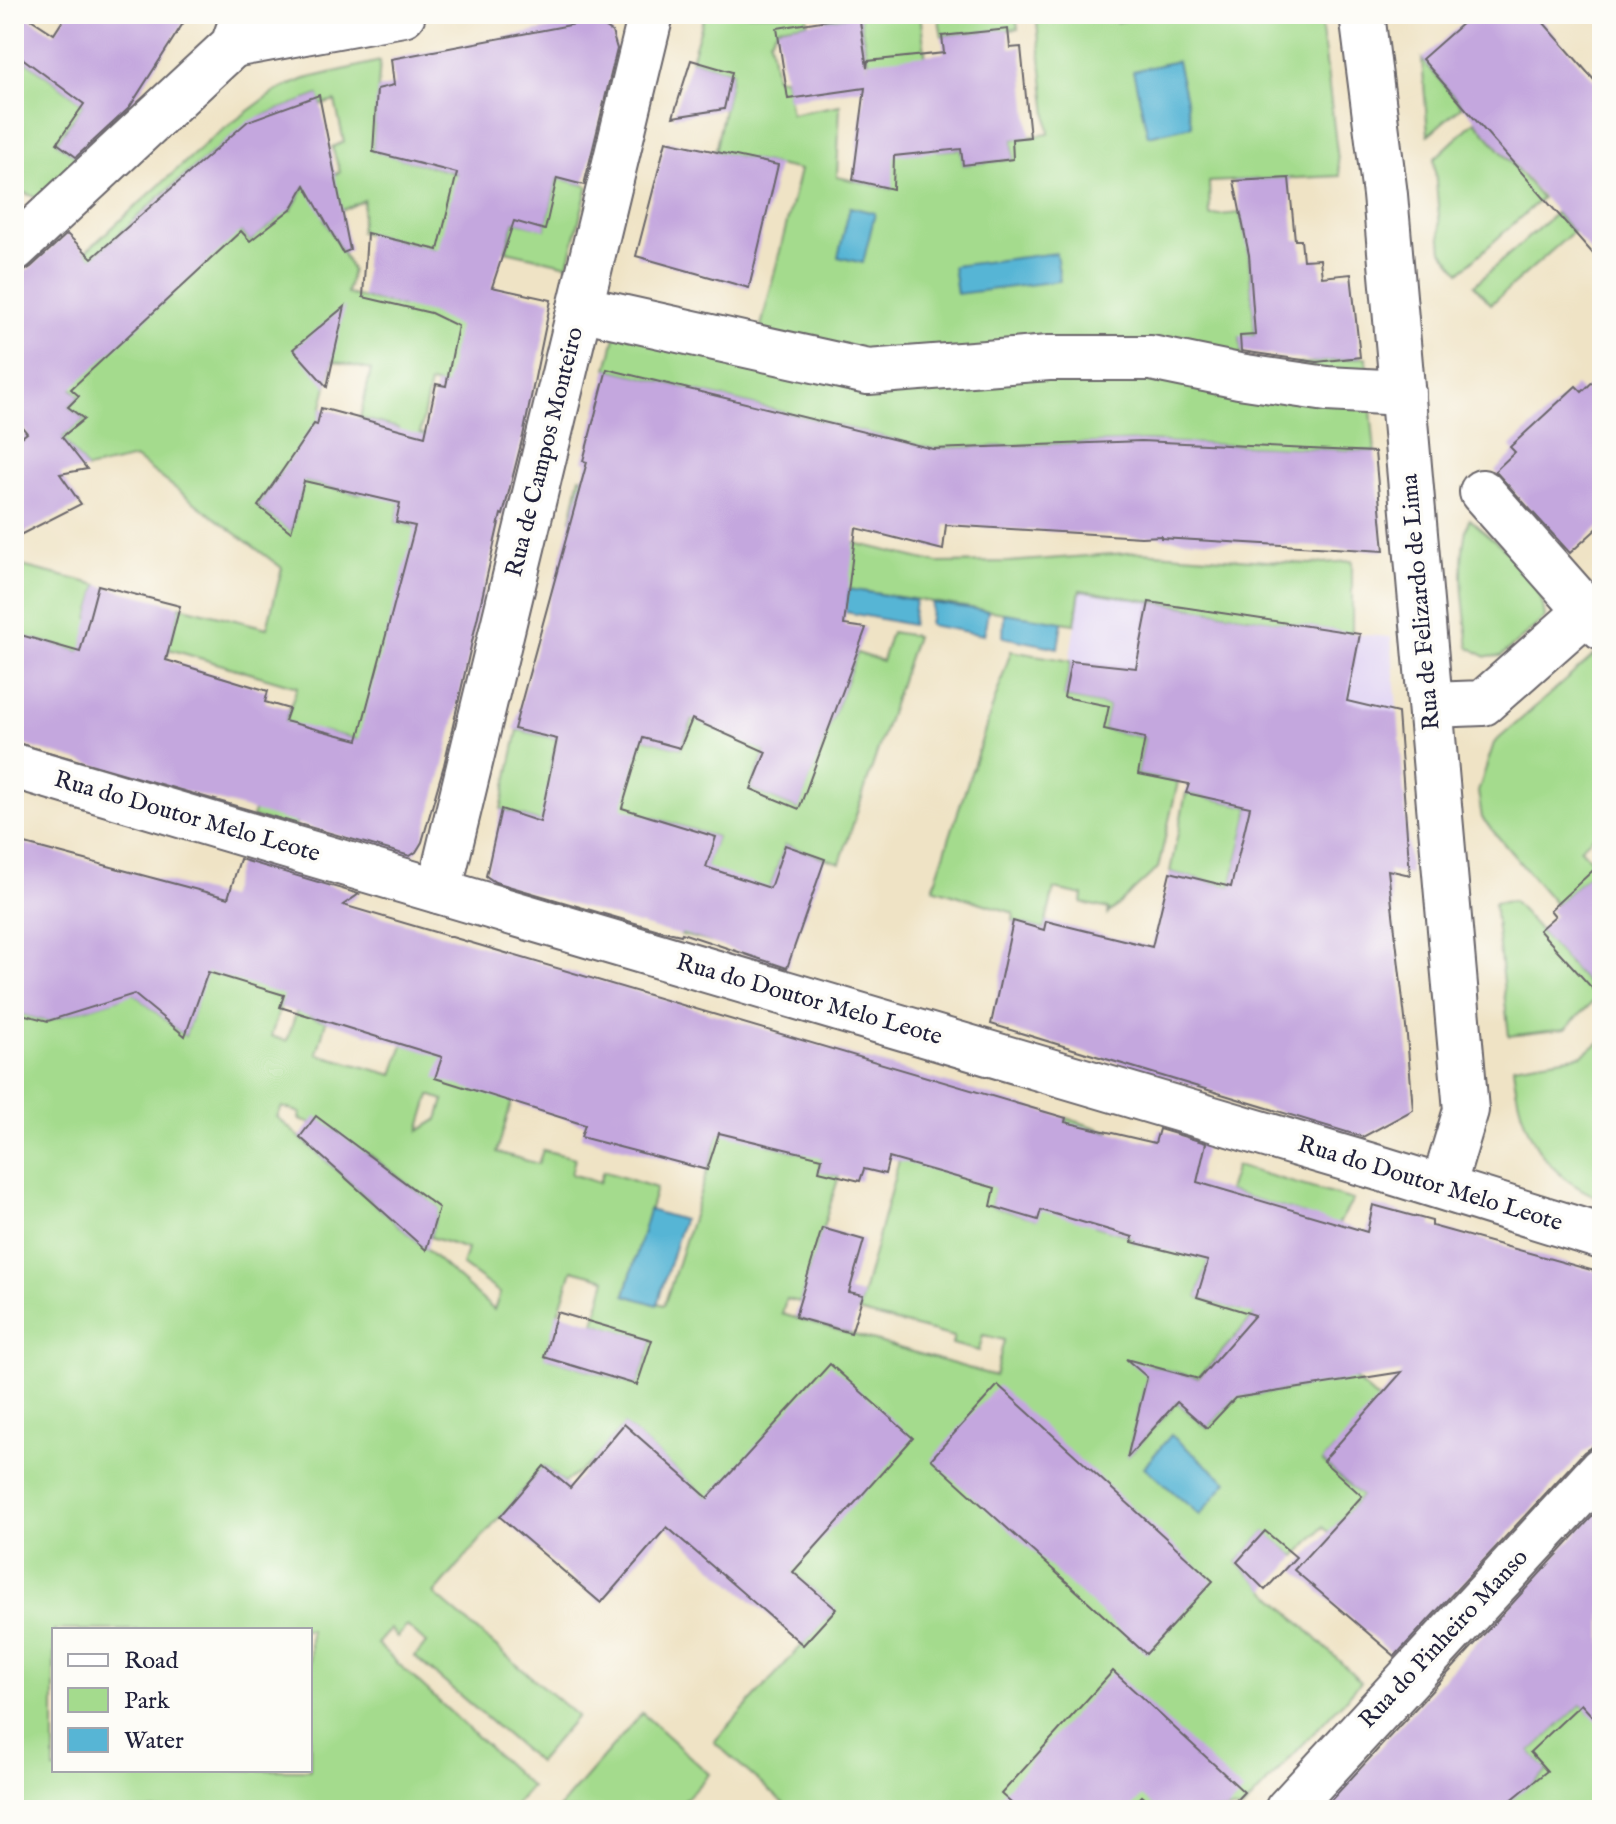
<svg xmlns="http://www.w3.org/2000/svg" width="1616" height="1824" viewBox="0 0 1616 1824" font-family="'IM FELL English',serif">
	<rect width="100%" height="100%" fill="#fdfcf7"/>
	<filter id="ink" filterUnits="userSpaceOnUse"><feTurbulence type="fractalNoise" baseFrequency=".0125" numOctaves="2"/><feDisplacementMap in="SourceGraphic" scale="16" xChannelSelector="R" yChannelSelector="G"/><feConvolveMatrix kernelMatrix="1 2 1 2 8 2 1 2 1" color-interpolation-filters="sRGB"/></filter>
	<filter id="wash" filterUnits="userSpaceOnUse"><feTurbulence type="fractalNoise" baseFrequency=".006" numOctaves="4" result="noise"/><feDisplacementMap in="SourceGraphic" scale="32" xChannelSelector="R" yChannelSelector="G"/><feGaussianBlur stdDeviation="1.8" result="paint"/><feColorMatrix in="noise" values="0 0 0 0 0 0 0 0 0 0 0 0 0 0 0 0 0 1.4 0 .05"/><feComposite in="paint" operator="in"/></filter>
	<g filter="url(#wash)">
		<rect width="100%" height="100%" fill="#efe3c5"/>
		<polygon fill="#e1d4f4" points="1080,590 1341,633 1391,637 1402,769 1064,697"/>
		<g fill="#a4db8d" stroke="#637e64" stroke-width="2" fill-rule="evenodd">
			<polygon points="705,14 807,14 808,23 779,27 770,40 776,78 785,78 791,114 840,105 837,177 892,189 859,15 827,20 826,14 920,14 938,151 961,149 963,165 1013,159 1012,139 1049,134 1036,14 1093,14 1094,19 1114,14 1116,22 1131,19 1130,14 1320,14 1340,176 1209,182 1210,216 1240,213 1248,245 1255,335 1240,337 1243,370 1366,357 1375,452 1144,441 933,449 607,369 617,329 759,335 800,170 715,152 732,72 691,60"/>
			<polygon points="938,14 1016,14 1018,29 942,36"/>
			<polygon points="14,52 84,104 57,143 85,163 48,202 14,189"/>
			<polygon points="1422,59 1462,106 1428,135"/>
			<path d="M380,61l-7,90 119,32 -18,75 -4,134 -40,-9 -10,50 42,11 -73,23 9,-39 -38,-10 11,-48 -38,-9 -29,120 54,13 46,-6 -8,34 46,11v39l-90,183 4,-16 -34,-8 -28,99 -42,-13 45,-130 -128,-38 -6,25 -149,-40v-70l84,21 -9,33 82,21 9,-33 87,22 15,-60 -147,-110 -48,11 -25,-32 22,-18 -16,-12 11,-11 -42,-42 204,-123 9,10 30,-24 3,-19 8,12 14,-24 35,-14 -8,-25 12,-5 -9,-41 -14,4 -3,-10 -53,20 -23,13 -84,70 -66,61 -7,-7 127,-114 47,-35 19,-13 27,-11zM364,200l-4,32 73,17 -31,57 -55,-12 5,-24 -28,-51zM280,474l21,16 -10,41 -33,-25z"/>
			<polygon points="1475,121 1542,198 1460,272 1442,251 1434,159"/>
			<polygon points="557,178 588,186 568,265 506,251 514,221 545,229"/>
			<polygon points="1556,213 1573,232 1491,304 1474,285"/>
			<polygon points="580,477 938,563 1008,562 1140,552 1308,564 1352,561 1352,634 1080,590 1075,624 848,589 660,535 571,520"/>
			<path d="M1469,519c35,32 71,48 76,99l-44,38 -15,1 -17,-10c-5,-42 -13,-87 0,-128z"/>
			<polygon points="891,632 916,636 840,863 785,845 770,888 711,942 681,935 716,837 652,817 640,848 598,826 631,735 681,748 722,649 750,744 765,751 751,789 798,809 857,653 882,661"/>
			<polygon points="1011,651 1071,661 1064,697 1109,706 1104,729 1145,738 1138,774 1178,782 1158,868 1108,914 1109,909 1082,903 1083,895 1054,889 1044,930 1013,921 1014,913 933,888"/>
			<polygon points="1594,655 1602,663 1602,829 1580,848 1597,867 1556,905 1482,818 1478,792 1494,743"/>
			<polygon points="518,730 557,739 550,770 567,775 553,826 501,809"/>
			<polygon points="1254,790 1231,887 1170,872 1186,793 1250,807"/>
			<polygon points="1513,901 1599,996 1565,1029 1509,1036 1494,903"/>
			<path d="M210,961l103,38 -4,17 17,5 -9,33 76,21 10,-31 116,33 -22,75 41,12 5,-14 32,8 -4,16 28,9 4,-12 53,17 -31,106 39,11 8,-23 81,-256 16,119 33,8 24,-5 -7,22 20,6 -39,126 -14,-3 -4,15 213,62 9,-36 -21,-5 -4,16 -27,-7 2,-7 -96,-25 52,-193 86,69 -5,18 46,13 29,-101 44,14 -16,69 1,25 38,11 -1,5 77,16 -12,39 44,13 63,-96 -76,-23 8,-25 117,34 -71,118 -17,-14 -67,74 -48,-12 -22,90 49,-54 30,26 34,-37 6,5 57,-9 26,-29 179,155 -175,-64 -11,13 39,34 -32,37 -7,-6 -27,30 -31,-25 -28,30 124,120 -119,128h-451l-77,-68 121,-133 -211,-184 -32,37 -28,21 -20,-17 -110,128 143,122 -39,46 -123,-105 11,-14 -19,-17 -10,11 -7,-8 -13,15 154,143 -21,23h-496v-798l33,9 73,-23 6,-11 59,49zM282,1002l16,5 -11,34 -16,-5zM430,1095l14,5 -6,19 -19,12zM282,1107l18,6 -1,6 37,12 -3,12 37,12 68,53 -8,29 37,12 -5,16 38,28 -6,17 -217,-193zM572,1270l34,9 -12,44 58,18 -15,44 -88,-27 -4,-3zM54,1630h256v140h-256z"/>
			<path d="M1602,1040v159c-61,-24 -83,-71 -89,-133l70,-11z"/>
			<polygon points="1581,1704 1598,1720 1602,1717 1602,1810 1499,1810 1516,1795 1518,1770 1531,1784 1547,1772 1530,1752"/>
			<polygon points="642,1713 709,1774 676,1810 562,1810 559,1808"/>
		</g>
		<g fill="#57b5d5" stroke="#3c6c88" stroke-width="2">
			<polygon points="1177,61 1192,126 1148,136 1133,71"/>
			<polygon points="850,207 875,213 863,263 838,257"/>
			<polygon points="1056,253 1060,281 957,294 953,266"/>
			<polygon points="848,589 915,600 912,625 845,612"/>
			<polygon points="932,603 988,611 984,635 929,625"/>
			<polygon points="1004,613 1062,622 1058,648 1003,637"/>
			<polygon points="649,1210 683,1220 657,1305 625,1295"/>
			<polygon points="1171,1435 1227,1482 1200,1515 1144,1467"/>
		</g>
		<g id="blocks">
			<g fill="#c4a7de">
				<polygon points="14,14 23,14 54,34 67,14 189,14 129,108 76,157 57,143 84,104 14,52"/>
				<polygon points="1473,14 1536,14 1602,89 1602,264 1422,59"/>
				<polygon points="859,15 867,68 868,61 944,53 942,36 1008,29 1010,48 1021,47 1030,137 1012,139 1013,159 963,165 961,149 894,156 893,189 853,180 865,88 788,99 777,28"/>
				<polygon points="591,21 603,26 612,32 617,49 584,185 557,178 545,230 514,221 492,287 551,300 523,436 503,515 501,514 444,765 422,842 416,852 410,856 14,742 14,633 80,652 98,585 180,606 166,660 268,691 265,702 289,709 285,721 358,740 415,526 396,522 400,503 304,481 291,532 258,506 314,424 317,425 321,408 425,436 436,384 446,386 458,326 431,313 363,297 367,233 438,250 457,173 373,152 377,89 394,85 391,59"/>
				<polygon points="691,60 732,72 724,109 673,117"/>
				<polygon points="319,95 350,250 343,253 305,185 292,208 250,241 241,231 71,389 79,396 68,407 84,419 62,437 87,469 60,474 81,504 14,538 14,443 27,433 14,417 14,278 31,267 67,234 92,258 248,121"/>
				<polygon points="666,141 778,165 749,288 636,256"/>
				<polygon points="1289,178 1295,240 1301,240 1303,260 1320,259 1322,277 1351,274 1360,357 1317,362 1241,351 1240,336 1255,335 1249,255 1234,181"/>
				<polygon points="345,306 327,387 293,349"/>
				<polygon points="607,369 933,449 1141,441 1375,452 1384,551 1161,538 1161,536 1141,537 946,525 943,550 856,528 844,625 866,628 799,809 751,789 766,752 692,719 680,748 643,738 622,808 716,837 706,867 770,888 785,845 825,859 787,968 682,933 681,935 659,930 495,882 486,876 501,809 540,822 557,739 514,729 587,462 583,461"/>
				<polygon points="1602,373 1602,524 1570,553 1495,471 1515,452 1510,447 1576,386 1582,392"/>
				<polygon points="1149,602 1360,634 1347,701 1398,713 1410,875 1388,870 1407,1036 1413,1110 1363,1137 991,1024 1013,921 1044,930 1046,921 1152,947 1170,872 1231,887 1250,807 1186,793 1189,784 1138,774 1145,738 1104,729 1109,706 1064,697 1071,661 1136,668"/>
				<polygon points="14,841 228,898 240,859 359,894 343,905 1066,1118 1065,1122 1155,1143 1159,1129 1206,1143 1197,1182 1367,1232 1373,1205 1432,1221 1432,1226 1602,1273 1602,1445 1594,1445 1584,1452 1395,1656 1294,1570 1362,1496 1323,1461 1402,1372 1235,1398 1207,1428 1177,1402 1127,1458 1147,1377 1126,1359 1199,1379 1255,1315 1197,1297 1208,1261 1132,1242 1133,1237 1041,1210 1038,1220 991,1206 995,1188 889,1158 885,1174 864,1169 860,1181 819,1171 822,1158 719,1133 707,1170 581,1137 585,1125 435,1078 442,1057 280,1007 284,995 208,972 185,1036 134,994 48,1021 14,1012"/>
				<polygon points="1602,862 1602,999 1539,930 1555,916 1550,910"/>
				<polygon points="316,1116 439,1208 426,1250 300,1137"/>
				<polygon points="822,1228 864,1240 849,1292 863,1295 851,1333 795,1317"/>
				<polygon points="557,1312 652,1340 637,1385 544,1357"/>
				<polygon points="830,1364 913,1438 793,1572 836,1609 803,1645 667,1527 601,1603 500,1517 544,1466 570,1488 624,1424 708,1498"/>
				<polygon points="998,1385 1213,1581 1146,1654 931,1459"/>
				<polygon points="1602,1506 1602,1727 1581,1704 1530,1752 1547,1771 1499,1810 1322,1810"/>
				<polygon points="1265,1531 1296,1557 1265,1590 1237,1562"/>
				<polygon points="1113,1671 1244,1792 1227,1810 1158,1810 1142,1796 1129,1810 1019,1810 1001,1794"/>
			</g>
		</g>
	</g>
	<g filter="url(#ink)">
		<use href="#blocks" fill-opacity="0" stroke="#6a666b" stroke-width="2"/>
		<g fill="none" stroke-linecap="round" stroke-linejoin="round">
			<defs>
				<g id="minor">
					<polyline points="1362,14 1385,195 1466,1110 1443,1187"/>
					<polyline points="233,45 403,14"/>
					<polyline points="14,249 233,45 244,14"/>
					<polyline points="580,308 868,372 1049,358 1151,358 1239,376 1327,389 1403,393"/>
					<polyline points="1482,492 1587,611"/>
					<polyline points="1431,705 1483,703 1587,611 1602,627"/>
					<polyline points="14,766 1382,1169 1602,1237"/>
					<polyline points="439,891 651,14"/>
					<polyline points="1287,1810 1602,1469"/>
				</g>
			</defs>
			<use href="#minor" stroke="#6a666b" stroke-width="48"/>
			<use href="#minor" stroke="#fff" stroke-width="44"/>
		</g>
	</g>
	<g text-anchor="middle" dominant-baseline="central" stroke-width="7" stroke-linejoin="round" paint-order="stroke">
		<g font-size="24" fill="#22223b" stroke="#fdfcf7">
			<text transform="translate(545 452) rotate(-76)">Rua de Campos Monteiro</text>
			<text transform="translate(1421 602) rotate(-95)">Rua de Felizardo de Lima</text>
			<text transform="translate(187 817) rotate(16)">Rua do Doutor Melo Leote</text>
			<text transform="translate(809 1000) rotate(16)">Rua do Doutor Melo Leote</text>
			<text transform="translate(1430 1184) rotate(17)">Rua do Doutor Melo Leote</text>
			<text transform="translate(1444 1639) rotate(-47)">Rua do Pinheiro Manso</text>
		</g>
	</g>
	<rect width="1616" height="1824" fill="none" stroke="#fdfcf7" stroke-width="48"/>
	<rect x="52" y="1628" width="260" height="144" fill="#fdfcf7" stroke="#a5a5ac" stroke-width="2"/>
	<rect x="68" y="1654" width="40" height="12" fill="#ffffff" stroke="#a5a5ac" stroke-width="2"/>
	<text x="124" y="1668" font-size="24" fill="#22223b">Road</text>
	<rect x="68" y="1688" width="40" height="24" fill="#a4db8d" stroke="#a5a5ac" stroke-width="2"/>
	<text x="124" y="1708" font-size="24" fill="#22223b">Park</text>
	<rect x="68" y="1728" width="40" height="24" fill="#57b5d5" stroke="#a5a5ac" stroke-width="2"/>
	<text x="124" y="1748" font-size="24" fill="#22223b">Water</text>
</svg>
